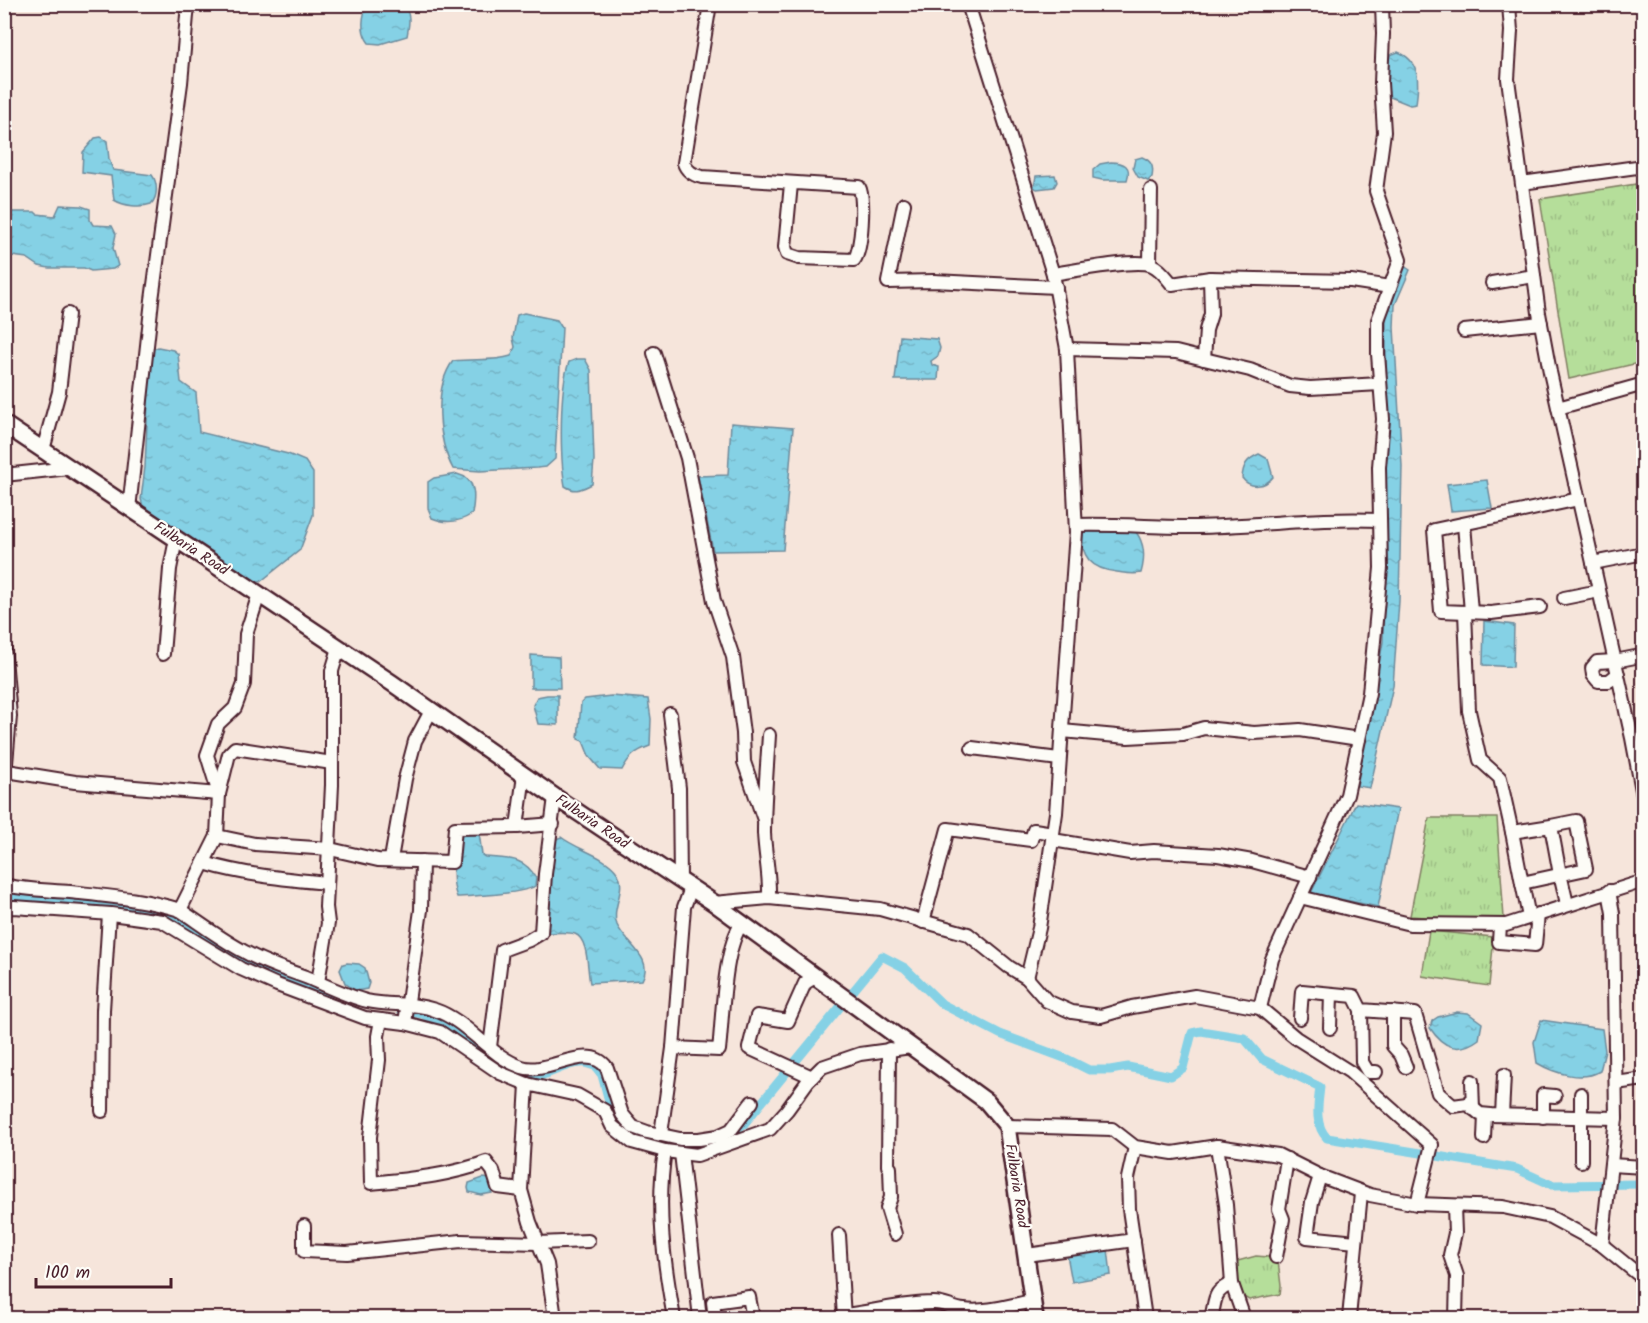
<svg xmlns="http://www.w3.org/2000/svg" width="1648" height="1323" viewBox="0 0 1648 1323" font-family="Kalam,sans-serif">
	<defs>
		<pattern id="park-tufts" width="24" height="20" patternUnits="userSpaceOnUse" patternTransform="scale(1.5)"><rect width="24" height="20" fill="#b5de9a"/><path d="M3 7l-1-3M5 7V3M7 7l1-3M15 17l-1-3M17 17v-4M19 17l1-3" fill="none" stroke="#9dbe85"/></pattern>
		<pattern id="water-ripples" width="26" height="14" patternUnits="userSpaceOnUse" patternTransform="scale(1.5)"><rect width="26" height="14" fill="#85d1e5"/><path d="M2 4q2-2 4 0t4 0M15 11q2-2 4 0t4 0" fill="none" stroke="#74b3c5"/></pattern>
	</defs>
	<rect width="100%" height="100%" fill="#f6e5db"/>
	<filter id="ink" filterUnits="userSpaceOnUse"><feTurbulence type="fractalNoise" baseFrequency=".0167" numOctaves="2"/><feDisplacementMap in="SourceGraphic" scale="12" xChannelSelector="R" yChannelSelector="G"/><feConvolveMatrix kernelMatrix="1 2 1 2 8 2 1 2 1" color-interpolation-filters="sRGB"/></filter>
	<g filter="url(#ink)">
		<g fill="url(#park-tufts)" stroke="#807e62" stroke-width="1.5">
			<polygon points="1643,183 1643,362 1569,379 1540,199"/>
			<polygon points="1429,818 1497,818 1504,918 1480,921 1410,916"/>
			<polygon points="1429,931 1494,937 1489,986 1422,976"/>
			<polygon points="1256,1256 1268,1257 1278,1261 1281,1286 1280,1294 1249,1300 1240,1295 1234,1262"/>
		</g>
		<g fill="url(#water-ripples)" stroke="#6d8a9b" stroke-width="1.5">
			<path d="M371,4l31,1c10,7 7,20 5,31l-27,8 -11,-1c-8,-10 -7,-24 -3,-36z"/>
			<path d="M1398,52c23,9 21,31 18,52l-6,1 -20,-8c-4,-12 -5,-30 0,-42z"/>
			<path d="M101,137l6,4 2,18 4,11 39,5c6,8 6,22 -1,29 -11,4 -27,2 -37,-4l-3,-24 -29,-4 1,-20 12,-14z"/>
			<path d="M1142,157c10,4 12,10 10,20l-4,4 -10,-4 -5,-9 2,-9z"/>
			<path d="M1111,162c13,0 21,4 16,18h-25l-9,-2v-8l7,-6z"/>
			<polygon points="1036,176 1055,175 1057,182 1054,187 1037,189 1034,187"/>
			<polygon points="60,205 81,206 90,209 90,220 93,225 112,226 116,234 113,248 118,266 113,269 91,271 84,268 49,268 39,266 27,258 5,255 5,212 35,212 37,214 55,216"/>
			<polygon points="1404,266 1410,270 1395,305 1394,327 1402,466 1399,601 1393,686 1370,788 1357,786 1383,642 1386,489 1386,316"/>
			<path d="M524,313l33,7 5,8 -7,131 -9,8 -9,1 -57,3 -27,-2c-15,-28 -20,-81 0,-108 19,-3 40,1 58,-5l4,-9 -2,-9 4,-23z"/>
			<polygon points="900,336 937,339 940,348 938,356 931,361 932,365 939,367 938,380 895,380"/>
			<polygon points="158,347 173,350 178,354 181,382 196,393 199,432 288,454 305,461 313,473 313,515 300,550 260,582 249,582 143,507 141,499 145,467 150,355 153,349"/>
			<path d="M577,359h8l6,11 3,90 -2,24c-11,5 -16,9 -27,2 -5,-28 -6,-97 4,-124z"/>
			<polygon points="731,423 793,428 783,550 713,551 698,476 728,475"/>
			<path d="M1259,454l9,5 5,18c-8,10 -23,12 -31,1 1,-13 5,-19 17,-24z"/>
			<path d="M457,474c20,5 18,23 15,40 -12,8 -26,10 -40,4l-4,-10v-26l6,-4z"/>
			<polygon points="1487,480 1492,508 1451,511 1447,484"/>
			<path d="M1082,530l54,2c9,12 9,27 5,41 -8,2 -16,0 -24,-1 -26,-3 -37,-15 -35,-42z"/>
			<polygon points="1484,621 1514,625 1513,667 1483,665"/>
			<polygon points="531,655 559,657 560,688 531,688"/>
			<polygon points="547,695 558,695 558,725 538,724 533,705 537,697"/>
			<path d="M611,696l37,3 3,20 -1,27c-15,5 -21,11 -28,24l-22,-1 -11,-13 -6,-15 -5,-2 3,-36 4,-4z"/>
			<polygon points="1356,803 1398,809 1378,907 1311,893"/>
			<path d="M457,830l22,2 3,23 3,2c22,2 39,-1 51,21l-1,8c-11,8 -62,10 -78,11 -8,-19 -1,-47 0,-67z"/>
			<path d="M561,837c15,12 44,19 55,34 13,16 -6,37 1,54 8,18 38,34 25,55l-52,3c-3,-12 -1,-44 -15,-49 -8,-3 -20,-1 -29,-1l7,-86 3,-8z"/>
			<polygon points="347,963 359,964 365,968 369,983 367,989 356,991 345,983 340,970 343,964"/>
			<path d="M1457,1012l11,1 14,10 -3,16c-20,15 -36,9 -49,-11l2,-7 6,-4z"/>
			<path d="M1541,1020l61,9 3,22 -5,20c-18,11 -46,2 -63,-8l-3,-21z"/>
			<polygon points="483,1178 491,1179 495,1189 492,1193 481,1195 469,1192 468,1188 469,1183"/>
			<polygon points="1108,1249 1111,1275 1072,1282 1067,1255"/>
		</g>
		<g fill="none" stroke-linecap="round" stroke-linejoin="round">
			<g stroke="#85d1e5" stroke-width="9">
				<polyline points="4,896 115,904 165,912 243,962 330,993"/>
				<path d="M401,1010l22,4 95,60c27,9 40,-10 62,-11 5,-1 11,2 15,3l7,9 11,41 30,27h37"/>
				<path d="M733,1131l11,-7 138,-168 23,12 37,36 58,30 67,25 22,11h21l18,-3 43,9 12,-8 9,-35 9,-2 43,7 18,21 58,28c-2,18 -6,38 7,51l94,15"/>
				<polyline points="1437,1156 1517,1169 1552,1185 1644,1184"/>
			</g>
			<defs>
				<g id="minor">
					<path d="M710,4l-26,159c3,9 10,12 18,14l157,10c6,10 3,64 -5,73l-55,-2 -12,-4 -2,-7 6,-63"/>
					<polyline points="968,4 1053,274 1067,349 1076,532 1056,813 1039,928 1027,978"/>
					<polyline points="1382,4 1383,34 1381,83 1384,132 1376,191 1400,260 1378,320 1378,354 1383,419 1379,467 1381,568 1369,693 1347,795 1272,959 1260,1008 1296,1038 1350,1072 1432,1145 1417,1204"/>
					<polyline points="1509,4 1511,31 1508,79 1539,313 1550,372 1593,563 1644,553"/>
					<polyline points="1522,183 1644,166"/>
					<polyline points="904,204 888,282 934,281 1056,287"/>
					<polyline points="1150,264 1151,190"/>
					<path d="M1053,274c20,-3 83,-16 99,-9 9,4 14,12 20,19l38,-6"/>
					<polyline points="1492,283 1534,276"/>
					<polyline points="1464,331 1541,323"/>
					<polyline points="1067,349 1176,352 1204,359 1206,330 1211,314 1210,278 1351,281 1390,287"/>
					<polyline points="654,353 687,458 714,601 733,657 743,733 744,762 764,820"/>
					<polyline points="1204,359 1250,370 1290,386 1310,388 1380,384"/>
					<polyline points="1558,408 1644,384"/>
					<polyline points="43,450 59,392 68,314"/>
					<polyline points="4,475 69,468"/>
					<polyline points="129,509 152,300 181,83 188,4"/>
					<polyline points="1464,524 1471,612"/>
					<path d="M1076,525c40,-1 80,2 120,2 61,-1 123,-10 184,-7"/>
					<polyline points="1593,563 1632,738 1644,801"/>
					<polyline points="1564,598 1599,591"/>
					<polyline points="1540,607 1491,613 1441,611 1434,530 1579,499"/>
					<polyline points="1465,612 1469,711 1480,760 1500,778 1512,832"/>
					<polyline points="4,646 10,716 4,787"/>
					<polyline points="163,654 170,569 176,539"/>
					<polyline points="1618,674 1609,681 1598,681 1593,675 1592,668 1597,662 1615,661 1640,656"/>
					<polyline points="670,714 679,788 680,880"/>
					<polyline points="1062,731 1128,737 1183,734 1204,728 1254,733 1300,730 1359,739"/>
					<path d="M769,735c-2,33 -5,66 -5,98 1,22 6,43 5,65"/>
					<polyline points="972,748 1059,759"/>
					<polyline points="7,771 75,782 219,794 207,755 218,724 235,708 244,684 246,634 259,594"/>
					<polyline points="524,775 517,827 553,824"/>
					<polyline points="1551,826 1512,832 1522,883 1586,869 1576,821 1551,826 1559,869 1567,904"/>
					<polyline points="217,836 255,844 330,849 378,860 452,862 455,828 517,827"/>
					<polyline points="1053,840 1130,853 1154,851 1218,855 1252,861 1310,877"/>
					<polyline points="391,859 405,779 415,741 431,711"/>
					<path d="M204,863c40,12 81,16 123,20"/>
					<polyline points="1522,883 1529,917"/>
					<path d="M4,885c22,5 43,5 66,7 36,4 75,7 110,18l37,-74 2,-42 10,-40 6,-6 97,15"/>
					<polyline points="1300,897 1410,924 1506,925 1644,881"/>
					<polyline points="714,903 769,898 880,909 968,934 1009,967 1027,978 1047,1001 1072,1012 1101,1016 1132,1007 1195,996 1260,1008"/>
					<polyline points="4,908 14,907 111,914 162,921 241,969 277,985 365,1018 405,1023 440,1032 500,1073 527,1084"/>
					<path d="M180,910c21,14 42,30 65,42 19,11 42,18 63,26 19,8 39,18 59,23 23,5 46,1 68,9 33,11 54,46 87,57 26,9 66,-26 85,1l15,46 11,13 14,5 33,7h19l19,-3 13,-6 21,-28"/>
					<polyline points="923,922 948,829 1031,840 1034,830 1053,833"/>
					<polyline points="1500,925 1499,942 1535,945 1538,914"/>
					<polyline points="318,982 328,923 326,907 332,785 332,671 339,648"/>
					<polyline points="1361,1010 1362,1062 1368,1072 1376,1072"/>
					<polyline points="1393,1012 1393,1046 1401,1055 1406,1067"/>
					<polyline points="1300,1018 1302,991 1354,996 1361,1010 1415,1014 1438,1093 1453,1106 1468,1104 1480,1114 1491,1115 1616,1118"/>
					<path d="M381,1020l-3,16 1,24 -9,77 1,46c39,-4 78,-7 115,-21l7,9 5,16 23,3"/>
					<polyline points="405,1023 421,910 422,861"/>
					<polyline points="1330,1028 1331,994"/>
					<polyline points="490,1047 502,950 529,940 541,933 545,874 555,797"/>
					<path d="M673,1048l46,2c4,-34 4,-100 23,-127"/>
					<polyline points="889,1049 888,1166 890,1168 891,1197 887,1208 895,1234"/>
					<polyline points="812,1077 749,1048 757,1016 788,1021 805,983 815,977"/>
					<polyline points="1472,1081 1473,1109"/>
					<polyline points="1616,1083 1644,1079"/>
					<polyline points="1581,1094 1581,1161"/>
					<polyline points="102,1111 103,1010 109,914"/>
					<polyline points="1502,1115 1504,1075"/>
					<polyline points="1543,1117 1543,1095 1555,1096"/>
					<polyline points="1007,1126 1112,1129 1135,1147 1173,1153 1217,1146 1278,1155 1320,1176 1370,1195 1417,1204 1503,1207 1550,1217 1602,1245 1644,1279"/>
					<polyline points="661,1134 673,1048 684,907 691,888"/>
					<polyline points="1484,1138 1485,1115"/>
					<polyline points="1217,1146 1226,1205 1232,1284 1244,1318"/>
					<polyline points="1135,1147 1128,1178 1129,1209 1145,1318"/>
					<path d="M665,1151c-9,56 -1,112 9,167"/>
					<polyline points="681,1153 700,1318"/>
					<polyline points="1611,1165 1644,1167"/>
					<polyline points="1320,1176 1312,1202 1307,1237 1356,1242"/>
					<polyline points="1454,1206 1455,1233 1450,1255 1457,1276 1456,1318"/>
					<polyline points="304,1226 304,1251 347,1253 461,1241 538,1243 588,1241"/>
					<polyline points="839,1235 844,1318"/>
					<polyline points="1602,1245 1616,1118 1613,913 1609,891"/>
					<polyline points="1027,1255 1134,1240"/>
					<polyline points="1276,1257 1283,1219 1279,1209 1287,1159"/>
					<path d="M844,1315c30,-3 58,-12 88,-12 11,-1 21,6 32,7 22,3 47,-5 69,-9"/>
					<polyline points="555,1318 547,1264 530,1222 521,1190 527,1084 577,1095 605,1111 612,1126 632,1142 665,1151 697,1155 770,1129 787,1110 808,1081 822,1067 860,1054 911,1047"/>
					<polyline points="715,1318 713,1302 749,1297 753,1318"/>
					<path d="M1211,1318c5,-17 1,-27 21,-34"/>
					<polyline points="1349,1318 1361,1193"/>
				</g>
				<polyline id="major" points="4,424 392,683 555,797 714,903 986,1101 1007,1126 1035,1318"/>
			</defs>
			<use href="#minor" stroke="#4a1f2b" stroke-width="16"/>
			<use href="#major" stroke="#4a1f2b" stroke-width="20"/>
			<use href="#minor" stroke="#fdfcf7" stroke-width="12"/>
			<use href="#major" stroke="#fdfcf7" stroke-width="15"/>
		</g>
	</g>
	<g text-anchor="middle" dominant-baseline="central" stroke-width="4.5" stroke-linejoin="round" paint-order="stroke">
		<g font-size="15" fill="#4a1f2b" stroke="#fdfcf7">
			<text transform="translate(191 549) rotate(33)">Fulbaria Road</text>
			<text transform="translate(592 822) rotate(34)">Fulbaria Road</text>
			<text transform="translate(1016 1186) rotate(81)">Fulbaria Road</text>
		</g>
	</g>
	<rect width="1648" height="1323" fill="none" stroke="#fdfcf7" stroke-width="24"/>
	<rect x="12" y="12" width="1624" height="1299" fill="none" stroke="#4a1f2b" stroke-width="2" filter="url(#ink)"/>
	<path d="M36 1278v9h135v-9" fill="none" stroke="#4a1f2b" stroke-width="3"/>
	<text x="45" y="1278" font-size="18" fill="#4a1f2b" stroke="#fdfcf7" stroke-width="4.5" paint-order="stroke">100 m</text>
</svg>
